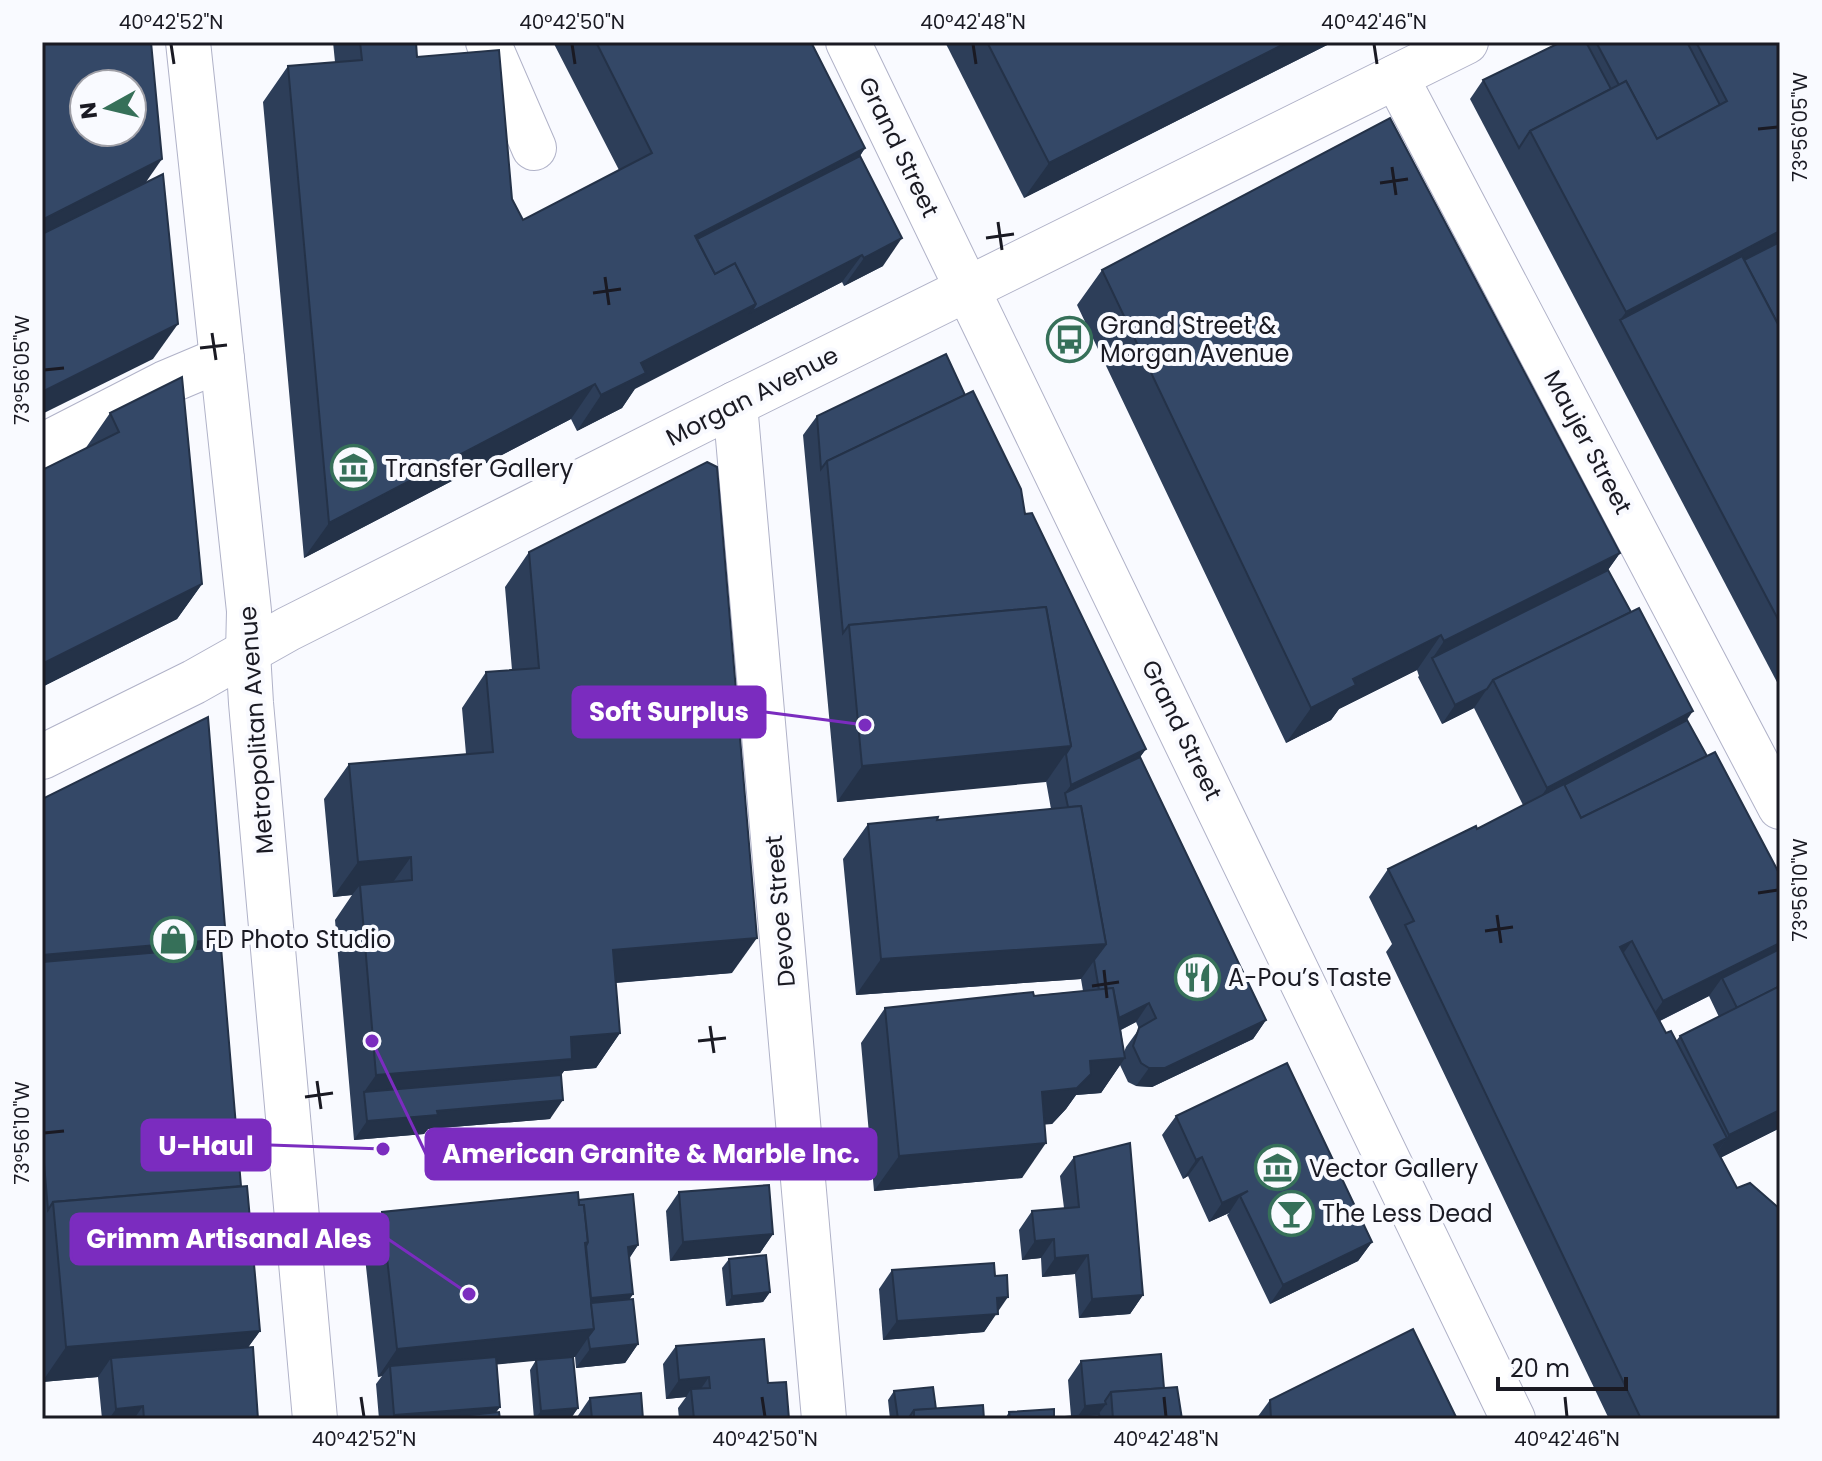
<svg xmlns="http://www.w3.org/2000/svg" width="1822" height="1461" viewBox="0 0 1822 1461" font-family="Poppins,sans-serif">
	<rect width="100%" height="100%" fill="#f9faff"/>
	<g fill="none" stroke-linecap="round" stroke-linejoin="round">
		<defs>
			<g id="minor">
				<polyline points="488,42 534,148"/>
				<polyline points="1396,77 1780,807"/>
				<polyline points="735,404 824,1419"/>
				<polyline points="42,446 165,383 222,359"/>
				<polyline points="42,757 194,682 288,629 735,404 1466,42"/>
			</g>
			<g id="major">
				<polyline points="188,42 249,611 248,653 251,703 315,1419"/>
				<polyline points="848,42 1513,1419"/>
			</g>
		</defs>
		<use href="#minor" stroke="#b0b2c8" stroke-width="46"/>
		<use href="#major" stroke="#b0b2c8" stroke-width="46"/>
		<use href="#minor" stroke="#fff" stroke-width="44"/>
		<use href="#major" stroke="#fff" stroke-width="44"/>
	</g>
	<g fill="#2d3e59" fill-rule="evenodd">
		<polygon points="333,42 416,42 417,57 512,199 523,220 619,170 553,42 811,42 865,148 860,156 883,266 844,286 842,282 635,388 622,408 577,431 571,419 304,558 263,102 288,66 335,62"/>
		<polygon points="945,42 1333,42 1024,198"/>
		<polygon points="1561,42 1780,42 1780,683 1778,684 1470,99 1483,80"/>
		<path d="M1102,270l518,283 -12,17 79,150 93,408 -60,30 60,261h-171l-223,-467 6,-8 -23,-47 19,-28 89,-40 46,-24 -49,-97 -32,16 -24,-47 1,-1 -2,-6 -78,39 -8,11 -45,23 -209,-438zM1709,996l10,21 -39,19 -4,5 -10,-8 -6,-12z"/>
		<path d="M965,395l181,354 -6,8 126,263 -13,19 -101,48 -16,-1 -8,-4 -8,-17 -19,28 -25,2 -10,14 -14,15h-7l-23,54 -148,13 -13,-148 24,-35 198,-17 -2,-12 -225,16 -13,-136 25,-35 69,-4 114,-11 -5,-28 -209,21 -34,-367 14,-19zM1136,1022l3,7 -13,18 -2,5 -3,-22z"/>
		<polygon points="110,413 202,584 177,619 42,687 42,470 85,449"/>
		<polygon points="529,552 732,973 616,983 620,1033 596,1068 564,1071 561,1075 550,1119 428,1129 424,1134 354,1140 335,920 352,895 333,897 324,799 349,764 466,754 462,708 486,672 512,670 505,587"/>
		<polygon points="42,799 221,947 241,1186 260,1331 248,1347 258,1419 102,1419 98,1377 42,1382"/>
		<polygon points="1176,1116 1372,1242 1358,1261 1270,1304 1227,1215 1229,1213 1209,1222 1188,1176 1183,1179 1162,1135"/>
		<polygon points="1074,1157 1143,1295 1130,1314 1079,1318 1075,1274 1042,1277 1041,1258 1022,1260 1019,1230 1032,1211 1064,1208 1060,1176"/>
		<polygon points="679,1192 773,1234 760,1253 670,1261 666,1211"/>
		<polygon points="579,1200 638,1245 629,1259 633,1294 629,1300 638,1344 625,1363 576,1368 575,1356 549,1359 578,1408 571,1418 534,1419 530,1370 536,1360 497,1364 500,1407 496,1412 500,1419 379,1419 376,1384 382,1376 378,1377 363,1239 382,1212"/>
		<polygon points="729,1259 770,1292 763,1302 726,1306 722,1268"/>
		<polygon points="892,1270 997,1312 984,1332 883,1340 879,1289"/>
		<polygon points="676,1346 768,1383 789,1419 679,1419 678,1408 686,1397 666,1399 663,1364"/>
		<polygon points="1081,1361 1164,1388 1182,1419 1005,1419 1009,1412 1054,1418 1071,1416 1068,1380"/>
		<polygon points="894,1391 936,1409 984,1419 890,1419 888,1400"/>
		<polygon points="590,1398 643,1419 577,1419 577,1417"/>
		<polygon points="1270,1400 1457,1419 1256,1419"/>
	</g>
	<g fill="#243248">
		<polygon points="1288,42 1333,42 1024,198 1049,163"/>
		<polygon points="865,148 841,184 697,257 695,236"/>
		<polygon points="162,159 137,195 42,243 42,220"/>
		<polygon points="1780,231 1780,242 1620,320 1626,312"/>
		<polygon points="902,238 883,266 844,286 864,258"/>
		<polygon points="862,255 842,282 635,389 622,408 577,431 601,395 641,363 756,304"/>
		<polygon points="178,324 153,359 42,414 42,392"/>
		<polygon points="595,384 571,419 304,558 329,523"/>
		<polygon points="1620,553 1595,588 1432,659 1444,641"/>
		<polygon points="202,584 177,619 42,687 42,664"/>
		<polygon points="1441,635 1417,670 1339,709 1331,720 1286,743 1311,708 1353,679"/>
		<polygon points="1487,689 1474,708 1442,724 1455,705"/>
		<polygon points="1693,711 1674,739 1528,815 1547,788"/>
		<polygon points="1071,746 1046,782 837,802 862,766"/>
		<polygon points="1146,749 1126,776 1065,793 1071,785"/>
		<polygon points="411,857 386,892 360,885 352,895 333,897 358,862"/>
		<polygon points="757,938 732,973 588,985 613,950"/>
		<polygon points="226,939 202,974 42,988 42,955"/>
		<polygon points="1632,941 1613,968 1620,947"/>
		<polygon points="1780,943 1780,961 1722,978 1709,996 1643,1029 1663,1001"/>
		<polygon points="1106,944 1081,979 856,995 881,959"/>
		<polygon points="1149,1003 1136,1022 1098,1041 1111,1022"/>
		<polygon points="1266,1020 1253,1039 1152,1087 1136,1086 1149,1068"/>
		<polygon points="620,1033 596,1068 564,1071 548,1094 364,1092 376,1075 571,1037"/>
		<polygon points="1125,1058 1101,1093 1076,1095 1066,1109 1052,1124 1017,1127 1042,1092 1090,1061"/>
		<polygon points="563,1100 550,1119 428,1129 424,1134 354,1140 367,1121 437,1111"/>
		<polygon points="1780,1110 1780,1128 1710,1163 1729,1135"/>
		<polygon points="1727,1138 1708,1165 1714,1145"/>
		<polygon points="1046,1143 1022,1178 874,1191 899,1156"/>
		<polygon points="1202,1157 1188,1176 1183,1179 1196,1160"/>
		<polygon points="1248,1191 1240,1196 1229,1213 1209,1222 1222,1203"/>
		<polygon points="773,1234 760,1253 670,1261 683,1242"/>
		<polygon points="1054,1239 1041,1258 1022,1260 1035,1241"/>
		<polygon points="1372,1242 1358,1261 1270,1304 1283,1285"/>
		<polygon points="638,1245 625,1264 628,1247"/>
		<polygon points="1088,1255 1075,1274 1042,1277 1055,1258"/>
		<polygon points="770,1292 763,1302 726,1306 732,1296"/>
		<polygon points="633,1294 620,1313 586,1316 584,1299"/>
		<polygon points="1143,1295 1130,1314 1079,1318 1092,1299"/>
		<polygon points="1008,1297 984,1332 883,1340 897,1321 997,1298"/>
		<polygon points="594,1329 575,1357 390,1375 390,1366 382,1376 378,1377 397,1349"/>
		<polygon points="260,1331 235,1366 111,1358 98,1377 42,1382 66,1347"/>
		<polygon points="638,1344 625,1363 576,1368 590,1349"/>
		<polygon points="709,1377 696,1396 691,1389 686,1397 666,1399 679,1380"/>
		<polygon points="1106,1404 1095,1419 1076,1419 1085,1406"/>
		<polygon points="143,1406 134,1419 109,1419 116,1409"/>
		<polygon points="500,1407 491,1419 391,1419 394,1415"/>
		<polygon points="578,1408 571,1418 535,1419 541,1411"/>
	</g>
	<g fill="#344867" stroke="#243248" stroke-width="2" fill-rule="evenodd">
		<path d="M42,42h109l11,117 -120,61zM84,84h48v48h-48z"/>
		<polygon points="360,42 416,42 417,57 499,50 512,199 523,220 652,153 596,42 811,42 865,148 695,236 715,274 735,263 756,304 641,363 646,373 601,395 595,384 329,523 288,66 362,60"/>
		<polygon points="987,42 1288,42 1049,163"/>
		<polygon points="1561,42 1586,42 1611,89 1530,131 1519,148 1483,80"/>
		<polygon points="1596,42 1687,42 1720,105 1657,139 1626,81 1619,85"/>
		<polygon points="1696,42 1780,42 1780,231 1626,312 1530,131 1626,81 1657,139 1727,101"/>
		<polygon points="1390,118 1620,553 1444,641 1441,635 1353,679 1356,685 1311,708 1102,270"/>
		<polygon points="860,156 902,238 864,258 862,255 751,312 756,304 735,263 715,274 697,239"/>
		<polygon points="163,174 178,324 42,392 42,234"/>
		<polygon points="1780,242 1780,328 1744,260"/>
		<polygon points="1742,256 1780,328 1780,623 1620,320"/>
		<polygon points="946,354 965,395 827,461 821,469 817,416"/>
		<polygon points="182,377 202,584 42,664 42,470 119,432 110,413"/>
		<polygon points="973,391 1021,489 1025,514 1032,513 1146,749 1071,785 1066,754 1071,746 1046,607 849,625 843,633 827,461"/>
		<polygon points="707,462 717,467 757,938 613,950 620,1033 571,1037 572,1059 376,1075 360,885 412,880 411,857 358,862 349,764 493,752 486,672 539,668 529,552"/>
		<polygon points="1608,570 1631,612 1493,680 1487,689 1455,705 1432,658"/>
		<polygon points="1046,607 1071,746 862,766 849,625"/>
		<polygon points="1639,608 1693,711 1547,788 1493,680"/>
		<polygon points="208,717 226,939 42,955 42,799"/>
		<polygon points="1687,720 1707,756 1581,818 1564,785"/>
		<polygon points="1715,752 1780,875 1780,943 1663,1001 1632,941 1620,947 1666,1033 1671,1031 1727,1138 1714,1145 1737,1188 1750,1183 1780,1209 1780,1419 1641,1419 1405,925 1414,921 1388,869 1476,826 1477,829 1564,784 1581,818"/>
		<polygon points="1140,757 1266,1020 1165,1068 1149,1068 1141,1063 1133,1046 1139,1028 1156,1018 1149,1003 1119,1018 1113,988 1099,990 1094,960 1106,944 1081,806 1068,807 1065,793"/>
		<polygon points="1081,806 1106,944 881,959 868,824 938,817 937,820"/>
		<polygon points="221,947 241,1186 53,1202 48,1210 42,1140 42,962"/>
		<polygon points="1780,949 1780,986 1737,1008 1722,978"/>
		<polygon points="1780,986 1780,1110 1729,1135 1680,1036"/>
		<polygon points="1113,988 1125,1058 1090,1061 1091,1074 1077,1088 1042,1092 1046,1143 899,1156 885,1008 1033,992 1034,996"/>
		<polygon points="1287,1063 1372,1242 1283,1285 1240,1196 1248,1191 1222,1203 1202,1157 1196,1160 1176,1116"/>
		<polygon points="561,1075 563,1100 437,1111 438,1115 367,1121 364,1092"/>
		<polygon points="1130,1143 1143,1295 1092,1299 1088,1255 1055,1258 1054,1239 1035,1241 1032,1211 1079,1207 1074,1157"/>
		<polygon points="769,1185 773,1234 683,1242 679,1192"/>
		<polygon points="247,1186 260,1331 66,1347 53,1202"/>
		<polygon points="578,1192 579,1205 584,1205 588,1242 585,1243 594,1329 397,1349 382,1212"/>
		<polygon points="633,1194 638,1245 628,1247 633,1294 591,1298 586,1246 588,1242 584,1205 579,1205 579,1200"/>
		<polygon points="766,1255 770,1292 732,1296 729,1259"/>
		<polygon points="994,1263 995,1276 1007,1275 1008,1297 997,1298 998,1314 897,1321 892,1270"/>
		<polygon points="633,1299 638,1344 590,1349 588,1337 594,1329 591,1303"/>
		<polygon points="1413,1329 1457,1419 1271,1419 1270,1400"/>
		<polygon points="764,1339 768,1383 786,1382 789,1419 694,1419 691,1389 710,1388 709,1377 679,1380 676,1346"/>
		<polygon points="253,1347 258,1419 144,1419 143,1406 116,1409 111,1358"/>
		<polygon points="1161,1354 1164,1388 1111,1392 1105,1401 1106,1404 1085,1406 1081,1361"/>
		<polygon points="496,1357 500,1407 394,1415 390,1366"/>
		<polygon points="573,1357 578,1408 541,1411 536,1360"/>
		<polygon points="933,1387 936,1409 914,1410 908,1419 898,1419 894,1391"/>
		<polygon points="1177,1387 1182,1419 1113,1419 1111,1392"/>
		<polygon points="641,1393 643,1419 592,1419 590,1398"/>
		<polygon points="983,1405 984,1419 914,1419 914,1410"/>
		<polygon points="1054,1409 1054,1419 1010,1419 1009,1412"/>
		<polygon points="499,1412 500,1419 431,1419"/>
		<polygon points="1099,1414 1100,1419 1054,1419 1054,1418"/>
	</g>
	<path fill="none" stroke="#1a1a23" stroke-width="3" d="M171,44l3,20M572,44l3,20M973,44l3,20M1374,44l3,20M1758,129l20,-2M1392,167l4,28M1380,183l28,-4M998,222l4,28M986,238l28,-4M605,277l4,28M593,293l28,-4M212,333l4,27M200,348l27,-3M44,370l20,-2M1758,893l20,-3M1497,915l4,28M1485,931l28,-4M1104,970l3,28M1092,986l27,-4M710,1026l4,27M698,1041l28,-3M317,1081l4,28M305,1097l28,-4M44,1133l20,-2M361,1397l3,20M762,1397l3,20M1164,1397l2,20M1565,1397l2,20"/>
	<defs>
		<symbol id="bus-ring" viewBox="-11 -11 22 22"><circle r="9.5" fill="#f9faff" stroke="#367059" stroke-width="1.5"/><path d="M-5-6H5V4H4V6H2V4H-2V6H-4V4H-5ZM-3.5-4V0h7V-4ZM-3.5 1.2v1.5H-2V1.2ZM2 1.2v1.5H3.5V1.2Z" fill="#367059"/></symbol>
		<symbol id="museum-ring" viewBox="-11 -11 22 22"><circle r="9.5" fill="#f9faff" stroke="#367059" stroke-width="1.5"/><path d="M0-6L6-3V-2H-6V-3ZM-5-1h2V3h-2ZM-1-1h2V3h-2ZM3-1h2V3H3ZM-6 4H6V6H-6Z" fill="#367059"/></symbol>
		<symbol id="shop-ring" viewBox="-11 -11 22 22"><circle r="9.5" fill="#f9faff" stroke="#367059" stroke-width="1.5"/><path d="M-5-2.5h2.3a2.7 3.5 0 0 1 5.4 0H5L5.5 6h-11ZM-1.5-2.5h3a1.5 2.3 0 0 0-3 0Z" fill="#367059"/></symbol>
		<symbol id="restaurant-ring" viewBox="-11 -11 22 22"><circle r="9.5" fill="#f9faff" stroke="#367059" stroke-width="1.5"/><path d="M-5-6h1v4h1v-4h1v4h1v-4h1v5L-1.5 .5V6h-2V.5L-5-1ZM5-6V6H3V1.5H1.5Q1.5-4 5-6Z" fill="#367059"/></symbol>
		<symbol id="bar-ring" viewBox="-11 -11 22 22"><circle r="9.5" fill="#f9faff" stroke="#367059" stroke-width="1.5"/><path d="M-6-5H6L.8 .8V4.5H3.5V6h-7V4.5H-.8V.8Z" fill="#367059"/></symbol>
	</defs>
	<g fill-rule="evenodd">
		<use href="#bus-ring" x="1044" y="314" width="51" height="51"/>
		<use href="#museum-ring" x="328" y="442" width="51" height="51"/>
		<use href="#shop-ring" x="148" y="914" width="51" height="51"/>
		<use href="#restaurant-ring" x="1172" y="952" width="51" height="51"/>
		<use href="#museum-ring" x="1252" y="1142" width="51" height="51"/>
		<use href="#bar-ring" x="1266" y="1188" width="51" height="51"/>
	</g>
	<g text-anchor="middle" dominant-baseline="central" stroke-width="8" stroke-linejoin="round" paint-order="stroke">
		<g font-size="24" fill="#1a1a23" stroke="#f9faff">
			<text transform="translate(899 147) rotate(64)">Grand Street</text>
			<text transform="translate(752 396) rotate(-27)">Morgan Avenue</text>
			<text transform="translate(1588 442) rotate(62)">Maujer Street</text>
			<text transform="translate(256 730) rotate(-94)">Metropolitan Avenue</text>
			<text transform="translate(1182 730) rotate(64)">Grand Street</text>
			<text transform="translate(780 911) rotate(-95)">Devoe Street</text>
		</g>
		<g font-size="24" fill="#1a1a23" stroke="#f9faff" text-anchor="start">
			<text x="1100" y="325">Grand Street &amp;<tspan x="1100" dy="28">Morgan Avenue</tspan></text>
			<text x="385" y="468">Transfer Gallery</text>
			<text x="205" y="939">FD Photo Studio</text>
			<text x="1228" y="977">A-Pou’s Taste</text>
			<text x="1309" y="1168">Vector Gallery</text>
			<text x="1322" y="1213">The Less Dead</text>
		</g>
	</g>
	<path fill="none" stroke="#7b2cbf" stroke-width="3" d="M865 725L765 712M383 1149L270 1145M372 1041L426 1154M469 1294L388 1239"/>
	<g fill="#7b2cbf" stroke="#f9faff" stroke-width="3">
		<circle cx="865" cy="725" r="8"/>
		<circle cx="383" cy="1149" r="8"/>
		<circle cx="372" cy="1041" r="8"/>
		<circle cx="469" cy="1294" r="8"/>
	</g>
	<g fill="#7b2cbf" stroke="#7b2cbf" stroke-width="3">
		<rect x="573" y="687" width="192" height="50" rx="8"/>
		<rect x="142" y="1120" width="128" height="50" rx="8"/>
		<rect x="426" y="1129" width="450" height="50" rx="8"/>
		<rect x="71" y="1214" width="317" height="50" rx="8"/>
	</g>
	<g font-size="26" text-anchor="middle" font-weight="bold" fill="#fff">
		<text x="669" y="721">Soft Surplus</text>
		<text x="206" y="1155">U-Haul</text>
		<text x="651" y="1163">American Granite &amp; Marble Inc.</text>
		<text x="229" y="1248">Grimm Artisanal Ales</text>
	</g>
	<rect width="1822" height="1461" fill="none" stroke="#f9faff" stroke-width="88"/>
	<g transform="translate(108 108) rotate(262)"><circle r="38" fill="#f9faff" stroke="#a0a0a7" stroke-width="2"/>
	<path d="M0-6L14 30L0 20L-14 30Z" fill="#367059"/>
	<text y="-12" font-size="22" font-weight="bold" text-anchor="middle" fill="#1a1a23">N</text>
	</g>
	<path d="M1498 1377v12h128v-12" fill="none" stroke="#1a1a23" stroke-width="4"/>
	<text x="1510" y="1377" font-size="24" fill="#1a1a23" stroke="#f9faff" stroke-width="6" paint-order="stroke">20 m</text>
	<rect x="44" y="44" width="1734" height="1373" fill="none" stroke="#1a1a23" stroke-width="3"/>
	<g font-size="20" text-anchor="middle" fill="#1a1a23">
		<text x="171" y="29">40°42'52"N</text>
		<text x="572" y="29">40°42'50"N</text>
		<text x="973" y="29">40°42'48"N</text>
		<text x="1374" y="29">40°42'46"N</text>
		<text transform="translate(1800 127) rotate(-90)" y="7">73°56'05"W</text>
		<text transform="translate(22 370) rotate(-90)" y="7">73°56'05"W</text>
		<text transform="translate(1800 890) rotate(-90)" y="7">73°56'10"W</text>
		<text transform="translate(22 1133) rotate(-90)" y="7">73°56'10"W</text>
		<text x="364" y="1446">40°42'52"N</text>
		<text x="765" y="1446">40°42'50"N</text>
		<text x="1166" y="1446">40°42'48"N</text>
		<text x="1567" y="1446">40°42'46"N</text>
	</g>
</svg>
